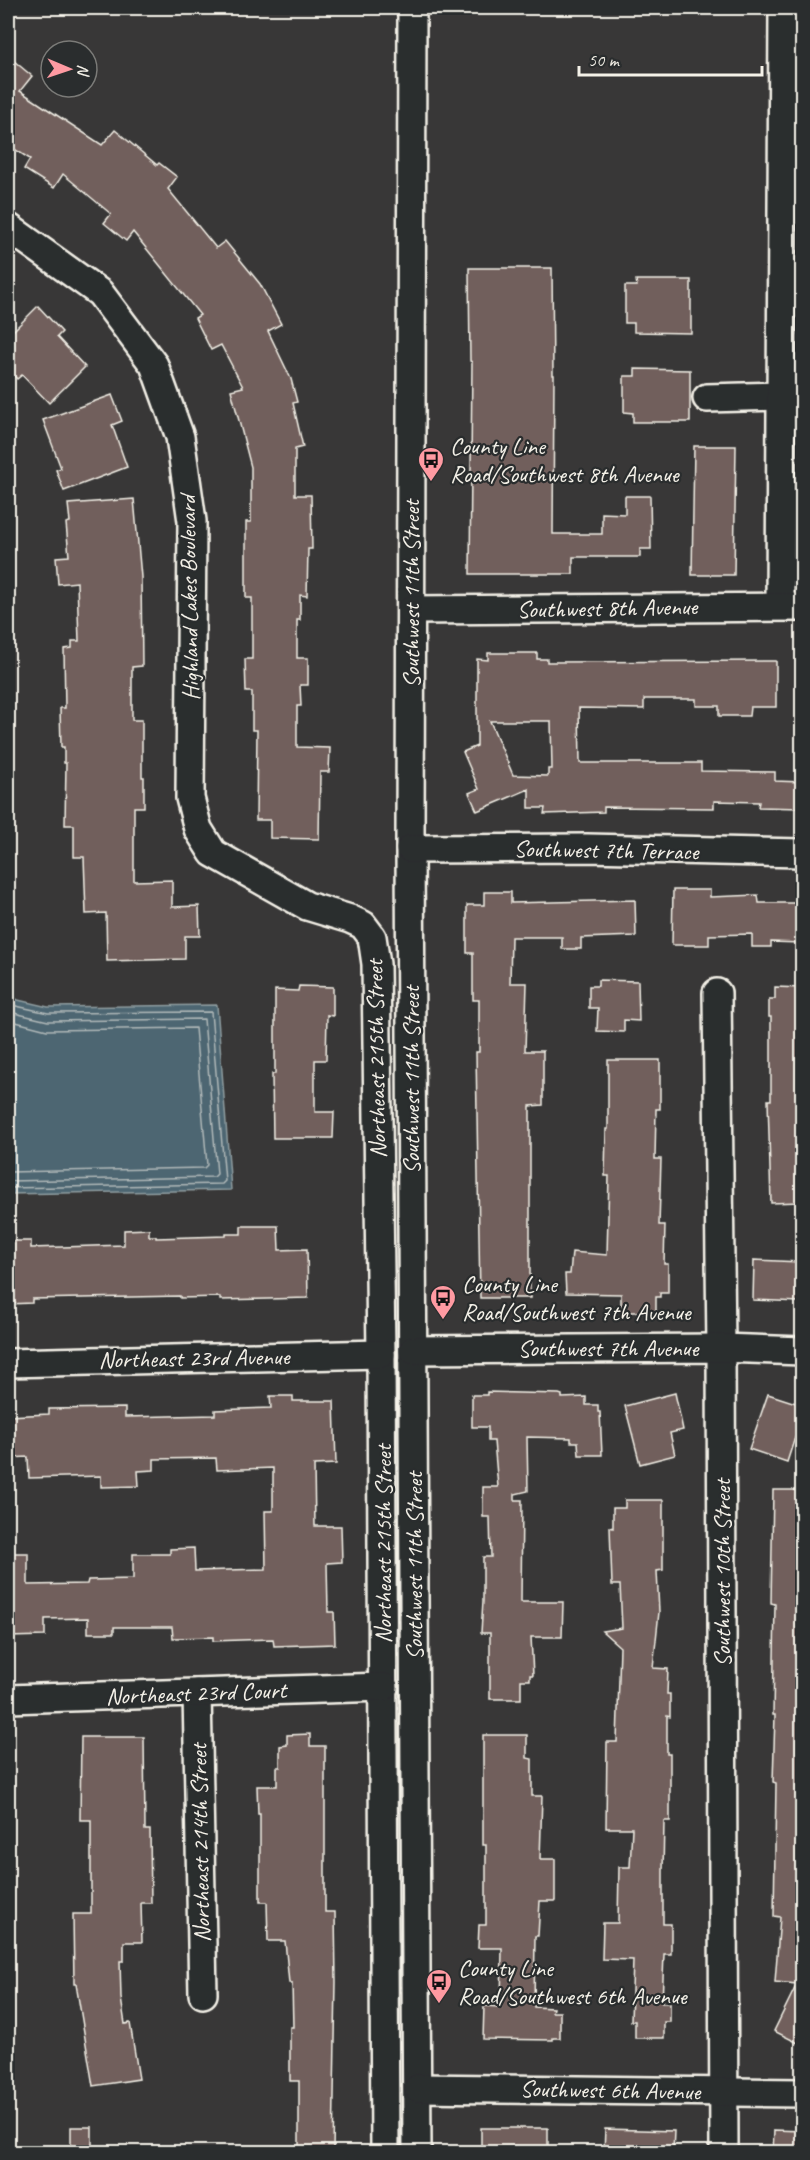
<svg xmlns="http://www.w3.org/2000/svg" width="810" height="2160" viewBox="0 0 810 2160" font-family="Caveat,sans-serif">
	<rect width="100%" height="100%" fill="#383737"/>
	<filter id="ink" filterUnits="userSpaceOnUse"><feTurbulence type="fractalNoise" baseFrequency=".0167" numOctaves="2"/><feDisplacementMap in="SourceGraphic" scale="12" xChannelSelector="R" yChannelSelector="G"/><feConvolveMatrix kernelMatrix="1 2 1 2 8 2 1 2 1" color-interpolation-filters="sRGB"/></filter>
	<g filter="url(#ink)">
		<polygon fill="#4d6672" stroke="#909ea1" stroke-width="1.5" points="8,993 18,1000 48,1007 217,1005 231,1190 8,1194"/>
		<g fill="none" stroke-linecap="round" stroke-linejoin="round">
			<g stroke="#b1b9b9" stroke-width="1.5">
				<polyline points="8,1000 16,1006 48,1013 211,1012 225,1181 222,1184 8,1188"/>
				<polyline points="8,1009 14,1013 48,1021 204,1019 217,1174 214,1177 8,1181"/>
				<polyline points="8,1020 47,1030 195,1028 207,1165 204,1168 8,1172"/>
			</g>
		</g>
		<g fill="#715f5b" stroke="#f4f1e8" stroke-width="1.5" fill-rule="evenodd">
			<polygon points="8,56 32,76 20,91 102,145 115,130 157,165 159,163 177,177 168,189 216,248 225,241 260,284 281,324 268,331 291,379 297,402 293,403 303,447 295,449 295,495 311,495 312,549 308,549 307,596 300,595 300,620 297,620 297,658 308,658 308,685 300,685 301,706 297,706 297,747 330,748 329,772 320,772 319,839 270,838 270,820 256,820 257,730 252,730 252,692 246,692 245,659 252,659 252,598 246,598 246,522 251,522 251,467 231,390 243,387 221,345 211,350 195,318 200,315 133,232 126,241 104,223 111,214 63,174 54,188 24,169 30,159 8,145"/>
			<polygon points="469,268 552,268 553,375 554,375 553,534 602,534 602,513 625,514 625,496 650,496 651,549 640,549 640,557 573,557 573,574 470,574 472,362 470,361"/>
			<polygon points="636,280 691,280 691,333 634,332 634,323 625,323 625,286 637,286"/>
			<polygon points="38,306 62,332 57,337 85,367 49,403 22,375 17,379 8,369 8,336"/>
			<polygon points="635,369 690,370 690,422 633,422 633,413 624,412 624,376 635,376"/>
			<polygon points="112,395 122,421 112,425 127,467 64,491 56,470 61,468 43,420"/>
			<polygon points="694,446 736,446 734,575 692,575"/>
			<polygon points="134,499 141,577 142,666 132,667 132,720 142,720 142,777 144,777 144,807 134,807 134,881 172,880 172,907 199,906 200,936 185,936 185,959 107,961 106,913 86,914 84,857 74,857 74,825 65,825 66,763 64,763 64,747 61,747 60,708 65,708 64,649 72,648 72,641 79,641 77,582 58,584 56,557 69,556 66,523 70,522 68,504"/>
			<path d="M488,653h49v6h10v3l229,-1v46h-26l-1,9h-30v-10h-23v-7h-52v10l-65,-1 1,55h121v8l74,1v9l27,1v26l-44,-1 1,-5 -45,-1v7l-110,-1v5l-60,2 1,-6h-16v-19l-52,22 -8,-18 10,-4 -16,-37 14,-6v-87l11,1zM490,721h61l1,48h-4v7l-35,-1z"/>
			<polygon points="673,890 710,890 710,897 758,895 759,903 802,903 802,943 771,942 771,947 752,947 752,934 709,935 709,945 672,945"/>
			<polygon points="484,892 511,892 511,903 635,900 636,936 581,938 581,949 562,949 562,937 511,937 510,983 527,983 525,1051 543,1051 543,1105 530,1106 530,1298 480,1298 476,1052 479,1052 479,1000 473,1000 473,953 467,953 467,905 484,905"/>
			<polygon points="598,980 638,981 639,1021 624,1020 624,1032 597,1031 598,1008 589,1008 589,986 598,986"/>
			<polygon points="299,986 333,987 333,1016 327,1015 326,1060 315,1060 315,1112 334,1112 333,1138 273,1138 272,1074 275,1074 275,990 298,991"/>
			<polygon points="775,987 802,988 802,1186 800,1186 800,1202 771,1203 768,1100 771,1100 771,1017 769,1017 769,999 775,999"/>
			<polygon points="608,1060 660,1060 660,1109 656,1109 655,1159 661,1159 659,1225 665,1225 664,1264 668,1264 668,1293 660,1293 660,1297 656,1297 656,1312 621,1312 621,1294 566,1293 565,1274 570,1274 572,1252 607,1255 609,1176 605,1176 606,1129 608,1129"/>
			<polygon points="241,1226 278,1226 279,1250 307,1249 308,1298 220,1300 220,1297 180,1298 180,1296 32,1299 32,1303 8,1304 8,1241 31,1241 31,1248 124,1245 124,1230 149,1229 149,1236 156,1236 156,1238 226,1236 226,1234 241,1234"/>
			<polygon points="754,1260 800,1262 799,1302 753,1300"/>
			<polygon points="487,1392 559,1394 562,1395 562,1398 586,1397 586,1405 598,1405 598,1412 600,1412 602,1455 579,1455 578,1442 571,1442 571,1438 527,1437 528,1491 515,1494 515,1500 522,1500 521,1602 563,1602 562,1637 531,1637 533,1675 530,1675 530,1680 521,1680 521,1699 490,1699 490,1633 481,1633 483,1601 483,1557 491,1557 490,1517 483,1517 483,1487 498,1487 494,1441 488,1441 488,1427 472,1427 472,1395 487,1395"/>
			<polygon points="675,1393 683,1430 670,1433 675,1455 640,1464 625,1406"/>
			<polygon points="768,1394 802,1405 802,1416 787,1462 749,1449"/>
			<polygon points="270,1396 293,1396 293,1401 334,1401 336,1464 314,1465 315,1526 341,1526 342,1562 327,1563 328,1612 334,1612 335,1644 274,1646 273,1639 213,1641 213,1637 173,1638 172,1627 114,1627 114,1633 88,1633 88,1618 45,1619 45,1636 8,1637 8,1553 28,1553 28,1585 87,1584 88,1580 133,1579 133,1554 170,1554 170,1549 194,1548 195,1571 266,1569 265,1511 273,1511 273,1468 217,1470 216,1458 154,1459 154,1470 138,1471 139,1486 101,1487 101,1476 29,1478 28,1457 8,1458 8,1416 49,1414 49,1409 125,1408 125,1417 215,1415 215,1410 271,1408"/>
			<polygon points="773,1490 802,1490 802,2045 774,2031 797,1984 775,1982 780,1917 774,1916 776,1783 773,1782 775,1715 773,1715 775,1604 771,1603"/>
			<polygon points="625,1500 663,1500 663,1570 657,1571 659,1612 653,1668 668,1669 667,1694 670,1694 670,1717 667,1716 667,1754 670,1754 670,1821 664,1821 663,1871 663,1924 671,1924 671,1954 664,1954 662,2003 670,2003 670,2022 664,2022 664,2038 635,2038 635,2021 631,2021 633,1960 602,1959 603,1923 618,1923 619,1867 630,1867 632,1828 606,1828 607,1742 617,1742 620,1647 602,1631 622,1628 620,1585 612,1585 610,1527 613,1528 613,1508 625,1508"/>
			<polygon points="310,1734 310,1746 325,1746 325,1912 335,1912 336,1982 333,2152 299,2152 299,2081 290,2081 290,2027 293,2027 292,1983 289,1983 285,1941 268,1941 267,1902 260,1902 260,1814 258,1814 257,1786 277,1786 277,1767 280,1767 280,1746 287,1745 287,1735"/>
			<polygon points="483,1735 527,1735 527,1758 532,1759 532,1796 542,1796 540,1859 555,1859 555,1901 540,1901 538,1936 535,1936 534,2007 553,2008 552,2012 560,2012 560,2038 553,2038 553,2040 483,2039 484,2006 501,2007 502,1948 478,1948 479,1925 486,1925 486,1845 483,1845"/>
			<polygon points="81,1737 144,1737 145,1830 150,1830 151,1903 141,1903 142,1942 124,1942 124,1961 120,1961 121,1998 125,2024 130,2023 139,2079 93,2086 76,1984 74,1984 73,1914 91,1914 91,1820 80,1820"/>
			<rect x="71" y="2127" width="21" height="25"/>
			<rect x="481" y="2128" width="67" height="24"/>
			<polygon points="605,2129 674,2131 673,2152 604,2152"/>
			<polygon points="774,2130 802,2131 802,2152 773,2152"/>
		</g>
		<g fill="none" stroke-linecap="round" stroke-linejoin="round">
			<defs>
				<g id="minor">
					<polyline points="412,8 410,849 417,2152"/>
					<polyline points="8,227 100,293 154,365 180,437 192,521 190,798 198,829 213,853 307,906 350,919 363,925 372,937 376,964 381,1354 385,2152"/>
					<polyline points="707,398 780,396"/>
					<polyline points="780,606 783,8"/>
					<polyline points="411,610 802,607"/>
					<polyline points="410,849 587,848 802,853"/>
					<polyline points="717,993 721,1348 724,2152"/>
					<polyline points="413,1350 721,1348 802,1351"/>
					<polyline points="8,1363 381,1354"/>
					<polyline points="197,1693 203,1994"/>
					<polyline points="8,1699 384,1687"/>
					<polyline points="418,2088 802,2093"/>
				</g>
			</defs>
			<use href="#minor" stroke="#f4f1e8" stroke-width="32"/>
			<use href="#minor" stroke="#2a2d2e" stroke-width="27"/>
		</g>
	</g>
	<defs>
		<symbol id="bus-pin" viewBox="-11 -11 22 30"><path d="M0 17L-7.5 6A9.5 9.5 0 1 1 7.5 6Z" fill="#ff9aa2" stroke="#2a2d2e"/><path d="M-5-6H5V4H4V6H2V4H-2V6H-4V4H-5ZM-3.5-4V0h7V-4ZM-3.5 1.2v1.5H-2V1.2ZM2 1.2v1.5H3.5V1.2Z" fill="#111"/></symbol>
	</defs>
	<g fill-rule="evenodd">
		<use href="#bus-pin" x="416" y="445" width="30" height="40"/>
		<use href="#bus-pin" x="428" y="1283" width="30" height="40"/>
		<use href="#bus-pin" x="424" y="1967" width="30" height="40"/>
	</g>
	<g text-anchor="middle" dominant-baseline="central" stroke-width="4.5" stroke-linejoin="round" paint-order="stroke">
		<g font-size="24" fill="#f4f1e8" stroke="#2a2d2e" text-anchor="start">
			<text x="450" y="446">County Line<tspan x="450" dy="28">Road/Southwest 8th Avenue</tspan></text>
			<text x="462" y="1284">County Line<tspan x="462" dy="28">Road/Southwest 7th Avenue</tspan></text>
			<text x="458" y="1968">County Line<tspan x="458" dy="28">Road/Southwest 6th Avenue</tspan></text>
		</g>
		<g font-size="24" fill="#f4f1e8" stroke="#2a2d2e">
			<text transform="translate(411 594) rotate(-90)">Southwest 11th Street</text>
			<text transform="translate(189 598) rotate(-91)">Highland Lakes Boulevard</text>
			<text transform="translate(607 608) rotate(-1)">Southwest 8th Avenue</text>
			<text transform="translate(606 850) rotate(1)">Southwest 7th Terrace</text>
			<text transform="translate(376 1059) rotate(-91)">Northeast 215th Street</text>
			<text transform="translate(411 1080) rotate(-90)">Southwest 11th Street</text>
			<text x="608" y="1348">Southwest 7th Avenue</text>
			<text transform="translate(194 1358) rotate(-1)">Northeast 23rd Avenue</text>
			<text transform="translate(383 1544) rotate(-90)">Northeast 215th Street</text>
			<text transform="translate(414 1566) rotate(-90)">Southwest 11th Street</text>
			<text transform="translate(722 1573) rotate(-90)">Southwest 10th Street</text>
			<text transform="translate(196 1693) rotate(-2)">Northeast 23rd Court</text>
			<text transform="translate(200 1843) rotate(-91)">Northeast 214th Street</text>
			<text transform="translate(610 2090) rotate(1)">Southwest 6th Avenue</text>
		</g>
	</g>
	<rect width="810" height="2160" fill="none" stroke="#2a2d2e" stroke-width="30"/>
	<rect x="15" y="15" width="780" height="2130" fill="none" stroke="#f4f1e8" stroke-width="2" filter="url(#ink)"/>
	<g transform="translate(69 69) rotate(92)"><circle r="28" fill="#2a2d2e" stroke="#7b7b78" stroke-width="1.5"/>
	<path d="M0-4.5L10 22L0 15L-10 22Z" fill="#ff9aa2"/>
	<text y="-9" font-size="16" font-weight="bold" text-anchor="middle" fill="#f4f1e8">N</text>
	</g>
	<path d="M579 66v9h183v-9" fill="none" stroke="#f4f1e8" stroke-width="3"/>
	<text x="588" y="66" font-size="18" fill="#f4f1e8" stroke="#2a2d2e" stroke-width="4.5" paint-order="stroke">50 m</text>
</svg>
